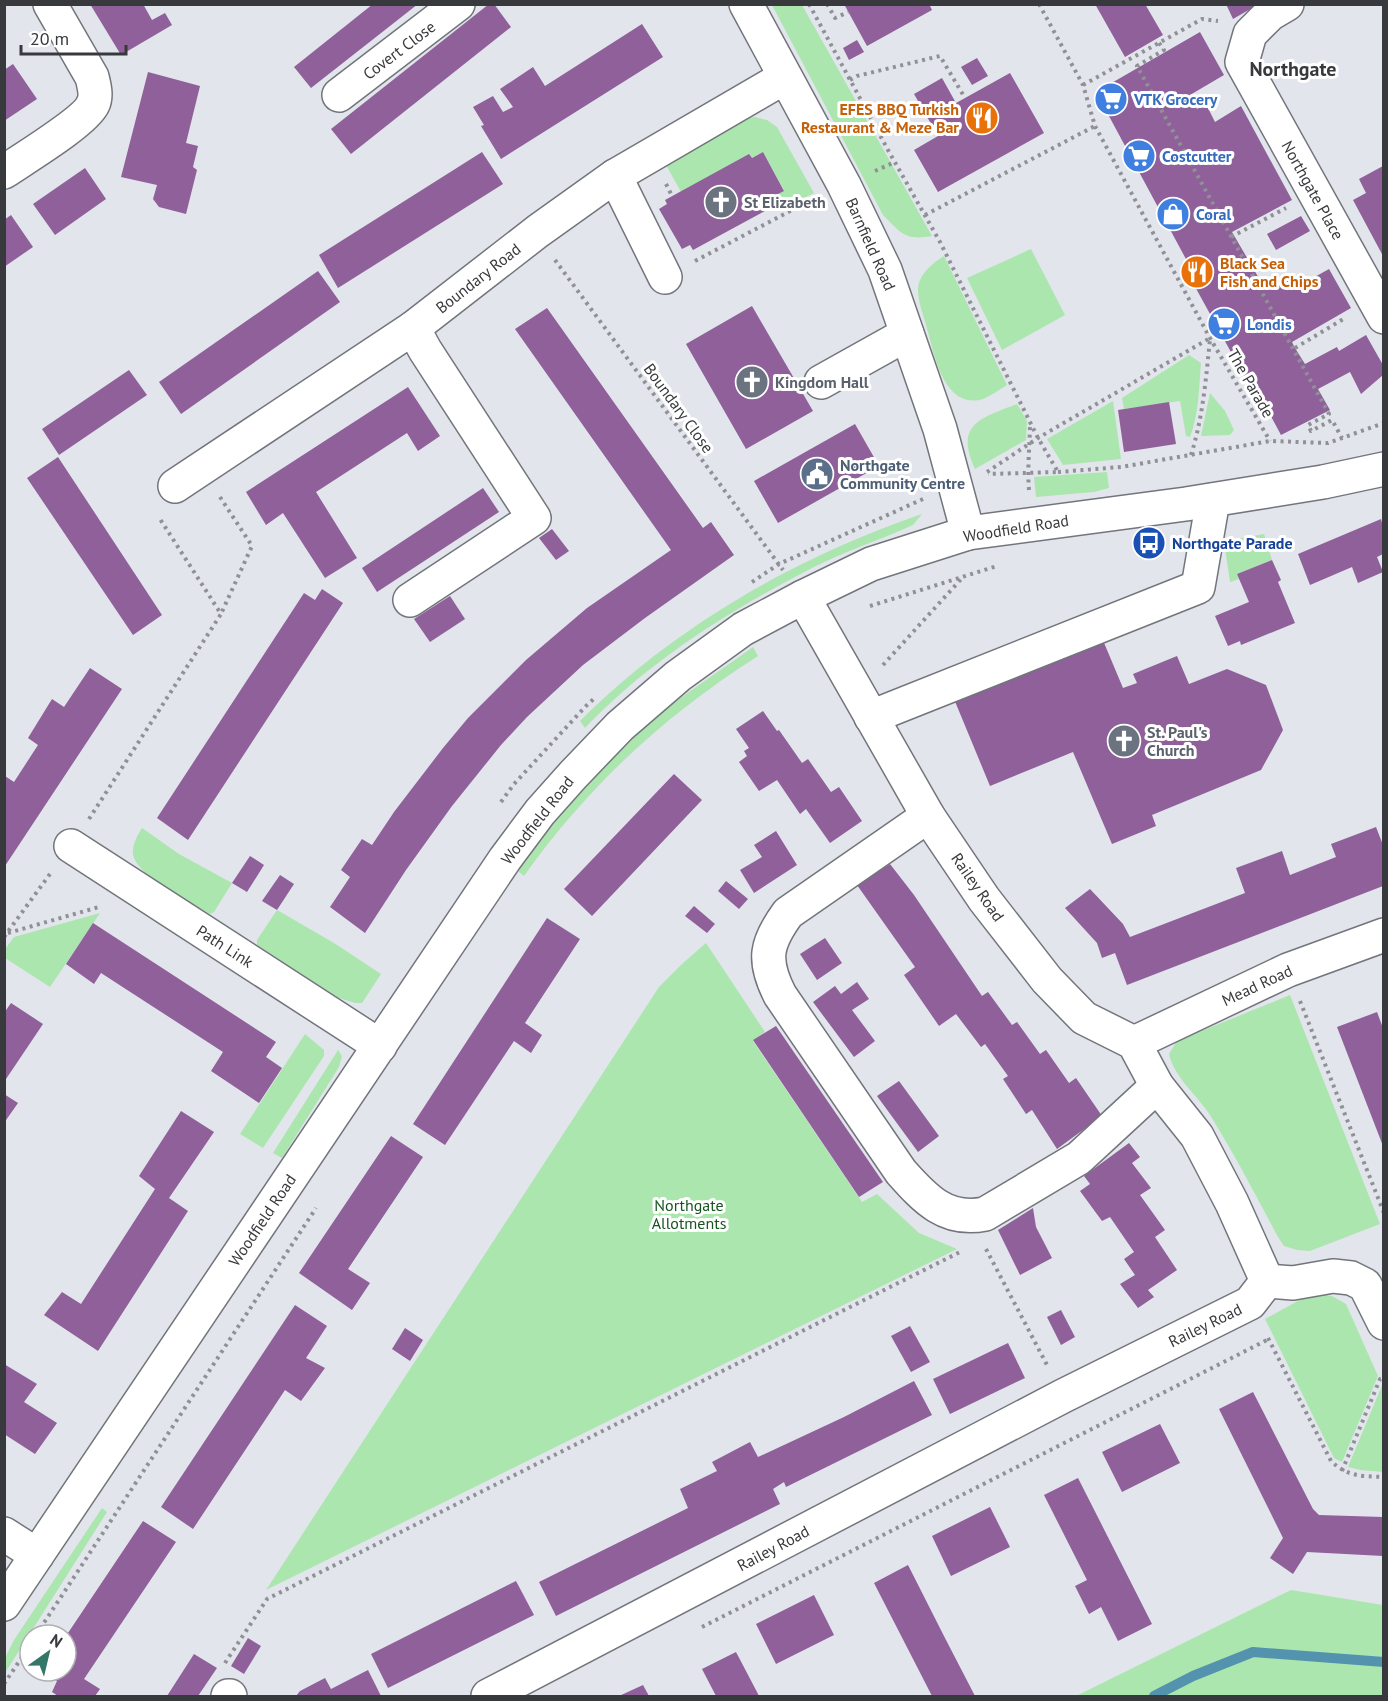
<svg xmlns="http://www.w3.org/2000/svg" width="1388" height="1701" viewBox="0 0 1388 1701" font-family="'PT Sans',sans-serif">
	<rect width="100%" height="100%" fill="#e2e5ec"/>
	<g fill="#ace6af">
		<path d="M772,5h30l130,231c-27,5 -31,-3 -49,-21z"/>
		<polygon points="755,117 767,120 777,127 814,193 779,211 772,197 784,190 763,152 681,192 666,165 743,119"/>
		<polygon points="1031,249 1065,315 1002,350 967,278"/>
		<path d="M944,256l63,129c-7,4 -16,11 -24,14 -38,11 -48,-41 -55,-67 -3,-13 -11,-31 -10,-45 2,-14 15,-24 26,-31z"/>
		<path d="M1189,355l12,8c-2,24 -2,51 -11,74l-4,-1 -6,-35 -56,8 -2,-11z"/>
		<polygon points="1210,393 1225,411 1234,430 1230,435 1201,436"/>
		<polygon points="1113,401 1121,459 1063,465 1047,439"/>
		<path d="M1017,404l10,17 -1,19 -51,29c-21,-45 6,-51 42,-65z"/>
		<polygon points="1107,472 1109,488 1094,492 1036,497 1034,477"/>
		<path d="M922,514l-9,11c-33,15 -68,26 -101,43 -82,42 -163,93 -227,160l-5,-7c94,-94 216,-164 342,-207z"/>
		<polygon points="1264,534 1272,560 1237,574 1239,579 1230,582 1224,541"/>
		<path d="M753,647l5,9c-93,59 -170,130 -234,220l-6,-5c35,-50 81,-105 127,-145 34,-29 72,-53 108,-79z"/>
		<path d="M142,828l37,26 53,29 -18,29 -4,2c-18,-11 -74,-38 -77,-60 -1,-9 4,-18 9,-26z"/>
		<polygon points="277,910 334,943 381,974 362,1003 355,1003 339,998 257,945 257,940"/>
		<polygon points="100,913 50,987 5,958 5,949 14,937"/>
		<polygon points="706,943 765,1032 753,1041 862,1202 877,1194 919,1233 957,1249 266,1590 659,987 682,964"/>
		<path d="M1290,995l90,229 -70,27 -13,-1 -13,-4 -6,-9c-22,-41 -43,-82 -68,-122 -13,-20 -36,-38 -41,-61l8,-13z"/>
		<polygon points="305,1034 324,1050 324,1056 263,1148 240,1134"/>
		<polygon points="338,1050 342,1056 339,1067 282,1158 273,1153"/>
		<polygon points="1316,1294 1332,1296 1346,1304 1378,1376 1342,1462 1334,1458 1265,1319 1300,1300"/>
		<polygon points="1383,1383 1383,1472 1360,1470 1348,1467"/>
		<polygon points="102,1508 107,1512 5,1673 5,1658 14,1640"/>
		<polygon points="1291,1590 1383,1605 1383,1696 1076,1696"/>
	</g>
	<g fill="none" stroke-linecap="round" stroke-linejoin="round">
		<polyline stroke="#5393ad" stroke-width="10" points="1154,1696 1193,1676 1253,1652 1384,1662"/>
	</g>
	<g fill="#8f6099">
		<polygon points="90,4 143,4 152,20 165,13 172,25 121,55"/>
		<polygon points="373,4 418,4 311,88 294,67"/>
		<polygon points="489,4 494,4 511,27 351,154 331,129"/>
		<polygon points="844,4 929,4 932,10 867,46"/>
		<polygon points="1095,4 1145,4 1163,35 1125,57"/>
		<polygon points="1226,4 1259,4 1233,19"/>
		<polygon points="642,24 663,57 501,159 481,126 484,125 473,107 493,96 503,112 513,107 500,89 533,67 545,86"/>
		<polygon points="1200,32 1224,75 1190,95 1197,109 1206,104 1215,122 1241,106 1292,200 1232,232 1264,287 1287,274 1295,288 1329,269 1351,308 1292,342 1295,348 1305,364 1337,347 1339,351 1366,335 1383,365 1383,375 1361,394 1350,372 1318,389 1330,410 1281,435 1258,392 1254,394 1182,263 1187,261 1096,92"/>
		<polygon points="857,40 864,52 849,60 843,48"/>
		<polygon points="977,58 988,76 972,85 961,67"/>
		<polygon points="13,64 37,99 4,121 4,70"/>
		<polygon points="148,72 200,86 186,143 198,146 193,167 197,170 186,214 159,207 153,199 157,185 121,177"/>
		<polygon points="1010,73 1044,133 938,192 914,150 938,136 914,94 942,78 956,103"/>
		<polygon points="482,152 503,184 338,288 319,255"/>
		<polygon points="763,152 784,191 772,197 776,205 693,250 690,245 682,249 659,209 667,204 665,200 749,154 752,158"/>
		<polygon points="1383,166 1383,256 1353,200 1366,193 1359,179"/>
		<polygon points="85,168 106,199 55,235 33,204"/>
		<polygon points="11,215 33,247 4,267 4,220"/>
		<polygon points="1301,216 1310,231 1276,250 1267,234"/>
		<polygon points="318,271 340,302 181,414 159,382"/>
		<polygon points="752,306 813,411 746,449 686,344"/>
		<polygon points="547,308 703,528 711,522 734,555 645,618 583,665 527,717 501,745 452,806 406,870 365,933 330,907 350,877 341,870 362,839 372,845 394,812 443,748 468,718 526,660 587,608 671,550 515,329"/>
		<polygon points="129,370 147,395 59,455 42,429"/>
		<polygon points="408,387 440,436 418,451 407,433 316,492 357,558 325,578 283,513 266,525 246,492"/>
		<polygon points="1169,402 1176,444 1124,452 1118,410"/>
		<polygon points="855,424 879,466 778,523 754,481"/>
		<polygon points="58,457 162,615 133,635 27,478"/>
		<polygon points="483,488 499,512 377,592 362,568"/>
		<polygon points="1381,519 1383,527 1383,554 1377,557 1383,572 1358,583 1352,567 1310,585 1298,554"/>
		<polygon points="552,529 569,551 556,560 539,538"/>
		<polygon points="1272,560 1281,580 1278,582 1295,623 1241,645 1240,641 1228,646 1215,616 1249,602 1237,574"/>
		<polygon points="322,589 343,603 188,840 157,818 304,593 315,600"/>
		<polygon points="450,596 465,619 430,642 414,619"/>
		<polygon points="1102,638 1123,688 1137,683 1133,674 1177,656 1189,684 1227,669 1266,685 1283,730 1261,770 1152,815 1156,826 1112,844 1073,752 990,786 954,699"/>
		<polygon points="90,668 122,689 5,866 5,776 14,782 38,745 28,738 52,699 64,707"/>
		<polygon points="763,711 777,731 779,730 802,763 808,759 831,792 839,787 862,821 830,843 806,809 800,814 777,780 759,791 739,762 747,756 744,751 749,748 736,729"/>
		<polygon points="674,774 702,800 592,916 564,889"/>
		<polygon points="1376,827 1383,845 1383,886 1127,985 1115,953 1102,958 1097,943 1065,908 1090,889 1123,924 1130,937 1245,893 1236,868 1282,851 1290,875 1336,857 1331,844"/>
		<polygon points="776,831 797,865 754,893 740,870 762,857 754,845"/>
		<polygon points="250,856 264,865 247,892 232,883"/>
		<polygon points="890,864 914,895 982,996 988,992 1012,1025 1017,1022 1040,1054 1046,1050 1069,1083 1076,1078 1102,1116 1057,1149 1032,1110 1026,1114 1003,1079 1008,1076 985,1044 981,1047 956,1014 939,1026 904,975 915,967 857,885"/>
		<polygon points="280,875 294,884 277,910 262,901"/>
		<polygon points="726,881 748,899 739,909 718,891"/>
		<polygon points="694,906 715,924 707,933 685,916"/>
		<polygon points="547,918 580,939 525,1023 542,1035 531,1053 514,1041 445,1145 413,1124"/>
		<polygon points="93,923 276,1042 266,1057 282,1068 259,1103 211,1071 223,1052 101,973 94,984 66,964"/>
		<polygon points="825,938 842,963 817,980 800,954"/>
		<polygon points="857,982 869,999 852,1010 875,1041 854,1057 813,1002 835,986 841,994"/>
		<polygon points="11,1003 43,1024 4,1082 4,1013"/>
		<polygon points="1377,1012 1383,1028 1383,1146 1337,1027"/>
		<polygon points="776,1026 883,1182 859,1197 753,1040"/>
		<polygon points="899,1081 939,1136 918,1152 877,1096"/>
		<polygon points="4,1094 18,1103 4,1123"/>
		<polygon points="181,1111 214,1132 169,1198 188,1211 98,1351 44,1315 62,1292 81,1304 155,1189 139,1176"/>
		<polygon points="391,1136 423,1157 348,1269 370,1283 352,1310 299,1273"/>
		<polygon points="1129,1143 1140,1157 1132,1163 1151,1188 1140,1195 1165,1230 1155,1237 1177,1270 1148,1290 1154,1297 1138,1308 1120,1284 1135,1275 1124,1259 1134,1252 1110,1217 1102,1221 1080,1191 1090,1184 1084,1176"/>
		<polygon points="1033,1208 1036,1227 1052,1258 1020,1275 998,1230"/>
		<polygon points="295,1305 327,1326 306,1358 325,1368 301,1401 285,1390 193,1529 161,1507"/>
		<polygon points="1061,1310 1075,1337 1061,1345 1047,1317"/>
		<polygon points="910,1326 930,1362 911,1372 891,1336"/>
		<polygon points="405,1328 423,1340 410,1361 392,1349"/>
		<polygon points="1008,1343 1025,1378 950,1414 933,1379"/>
		<polygon points="4,1364 37,1384 24,1402 57,1423 35,1454 4,1434"/>
		<polygon points="914,1381 932,1415 786,1487 784,1482 773,1489 780,1504 556,1616 539,1582 688,1508 680,1489 717,1471 712,1462 750,1442 758,1457 844,1417"/>
		<polygon points="1253,1392 1313,1509 1319,1515 1383,1517 1383,1556 1307,1552 1293,1574 1270,1558 1283,1538 1219,1409"/>
		<polygon points="1160,1424 1180,1463 1122,1492 1102,1452"/>
		<polygon points="1078,1478 1152,1624 1118,1641 1101,1607 1089,1614 1075,1586 1087,1580 1044,1495"/>
		<polygon points="990,1507 1010,1547 951,1576 932,1536"/>
		<polygon points="143,1521 176,1542 84,1679 100,1689 95,1696 58,1696 52,1692 57,1681 40,1671 66,1671 66,1636"/>
		<polygon points="908,1565 946,1640 975,1696 932,1696 912,1657 874,1583"/>
		<polygon points="516,1581 534,1615 388,1688 371,1654"/>
		<polygon points="814,1595 834,1635 776,1664 756,1624"/>
		<polygon points="248,1638 261,1646 244,1674 231,1666"/>
		<polygon points="736,1652 757,1692 759,1696 716,1696 702,1669"/>
		<polygon points="194,1654 217,1668 198,1696 167,1696"/>
		<polygon points="368,1670 381,1696 296,1696 300,1691 325,1678 331,1689"/>
		<polygon points="643,1685 649,1696 619,1696"/>
	</g>
	<g fill="none" stroke-linecap="round" stroke-linejoin="round">
		<defs>
			<g id="minor">
				<polyline points="746,4 844,185 885,270 940,429 968,533"/>
				<polyline points="1287,4 1270,14 1250,34 1242,62 1384,317"/>
				<polyline points="339,95 458,4"/>
				<path d="M4,172c19,-13 82,-51 89,-68 4,-8 1,-19 -1,-27l-42,-73"/>
				<polyline points="615,176 665,277"/>
				<polyline points="821,382 907,334"/>
				<polyline points="175,486 413,328 538,231 615,176 785,77"/>
				<polyline points="410,600 534,518 425,350 413,328"/>
				<polyline points="871,717 1198,587 1213,500"/>
				<path d="M928,816l-140,97c-22,30 -26,47 -8,82l121,177c24,27 45,50 84,42l94,-56 78,-72"/>
				<polyline points="71,846 380,1046"/>
				<polyline points="1134,1043 1288,970 1384,935"/>
				<polyline points="1267,1281 1293,1283 1333,1276 1351,1278 1365,1285 1384,1323"/>
				<polyline points="4,1534 37,1555"/>
				<polyline points="4,1604 505,859 540,812 573,775 620,726 678,676 743,629 803,597 871,564 968,533 1186,504 1323,482 1384,469"/>
				<polyline points="228,1696 230,1696"/>
				<polyline points="488,1696 1063,1396 1250,1303 1267,1281 1232,1203 1197,1136 1157,1086 1134,1043 1084,1018 1047,980 984,899 928,816 803,597"/>
			</g>
		</defs>
		<use href="#minor" stroke="#72757b" stroke-width="36"/>
		<g stroke="#8f9196" stroke-width="4" stroke-dasharray="3 4.5" stroke-linecap="butt">
			<polyline points="809,4 888,150 940,242 1038,438 1058,472 988,474"/>
			<polyline points="827,4 835,18 848,12"/>
			<polyline points="1039,4 1083,85 1095,126 1210,338 1270,441"/>
			<polyline points="1159,43 1164,50 1137,66 1329,414 1308,425 1311,431 1332,420 1342,438"/>
			<polyline points="850,80 857,76 940,56 965,98"/>
			<polyline points="1083,85 1202,19 1218,21"/>
			<polyline points="875,171 895,162"/>
			<polyline points="666,184 672,196"/>
			<polyline points="925,215 1095,126"/>
			<polyline points="1231,237 1286,208"/>
			<polyline points="555,260 783,570"/>
			<polyline points="695,261 813,199"/>
			<polyline points="1295,348 1345,318"/>
			<path d="M1191,455c12,-38 15,-77 19,-116"/>
			<polyline points="987,472 1038,438 1210,338"/>
			<polyline points="1058,472 1121,467 1270,441 1328,443 1384,423"/>
			<path d="M1029,490c-2,-23 1,-45 1,-68"/>
			<polyline points="220,497 252,546 221,614"/>
			<polyline points="752,582 779,564 923,499"/>
			<polyline points="870,606 997,566"/>
			<polyline points="883,665 963,577"/>
			<polyline points="501,802 514,784 586,706 596,697"/>
			<polyline points="89,819 221,614 160,519 161,517"/>
			<polyline points="8,933 99,907"/>
			<polyline points="4,937 50,874"/>
			<polyline points="1300,1001 1384,1213"/>
			<polyline points="986,1249 1047,1365"/>
			<path d="M1268,1338l63,123c17,16 30,15 53,16"/>
			<polyline points="1342,1471 1380,1379 1384,1378"/>
			<polyline points="702,1627 1269,1339"/>
			<polyline points="36,1635 316,1208"/>
			<polyline points="225,1663 267,1599 962,1251"/>
			<polyline points="4,1684 30,1645"/>
		</g>
		<use href="#minor" stroke="#fff" stroke-width="33"/>
	</g>
	<defs>
		<symbol id="supermarket-disc" viewBox="-11 -11 22 22"><circle r="9.5" fill="#3f7fe0" stroke="#fff"/><path d="M-6-5.5h2.5l.6 2H6L4.5 2H-2.5L-4.4-4H-6ZM-1.5 3.2a1.3 1.3 0 1 0 .1 0ZM3 3.2a1.3 1.3 0 1 0 .1 0Z" fill="#fff"/></symbol>
		<symbol id="restaurant-disc" viewBox="-11 -11 22 22"><circle r="9.5" fill="#e8710a" stroke="#fff"/><path d="M-5-6h1v4h1v-4h1v4h1v-4h1v5L-1.5 .5V6h-2V.5L-5-1ZM5-6V6H3V1.5H1.5Q1.5-4 5-6Z" fill="#fff"/></symbol>
		<symbol id="church-disc" viewBox="-11 -11 22 22"><circle r="9.5" fill="#6b7280" stroke="#fff"/><path d="M-1.2-6h2.4v3.5h3.3v2.4h-3.3V6h-2.4V-.1h-3.3v-2.4h3.3Z" fill="#fff"/></symbol>
		<symbol id="shop-disc" viewBox="-11 -11 22 22"><circle r="9.5" fill="#3f7fe0" stroke="#fff"/><path d="M-5-2.5h2.3a2.7 3.5 0 0 1 5.4 0H5L5.5 6h-11ZM-1.5-2.5h3a1.5 2.3 0 0 0-3 0Z" fill="#fff"/></symbol>
		<symbol id="civic-disc" viewBox="-11 -11 22 22"><circle r="9.5" fill="#5c6f8a" stroke="#fff"/><path d="M-.6-6.5H3V-4.5H.6V-3L4-1V1h2V6H-6V1h2V-1L-.6-3ZM-1.2 2.5V6h2.4V2.5Z" fill="#fff"/></symbol>
		<symbol id="bus-disc" viewBox="-11 -11 22 22"><circle r="9.5" fill="#1a4fb4" stroke="#fff"/><path d="M-5-6H5V4H4V6H2V4H-2V6H-4V4H-5ZM-3.5-4V0h7V-4ZM-3.5 1.2v1.5H-2V1.2ZM2 1.2v1.5H3.5V1.2Z" fill="#fff"/></symbol>
	</defs>
	<g fill-rule="evenodd">
		<use href="#supermarket-disc" x="1092" y="80" width="38" height="38"/>
		<use href="#restaurant-disc" x="963" y="99" width="38" height="38"/>
		<use href="#supermarket-disc" x="1120" y="137" width="38" height="38"/>
		<use href="#church-disc" x="702" y="183" width="38" height="38"/>
		<use href="#shop-disc" x="1154" y="195" width="38" height="38"/>
		<use href="#restaurant-disc" x="1178" y="253" width="38" height="38"/>
		<use href="#supermarket-disc" x="1205" y="305" width="38" height="38"/>
		<use href="#church-disc" x="733" y="363" width="38" height="38"/>
		<use href="#civic-disc" x="798" y="455" width="38" height="38"/>
		<use href="#bus-disc" x="1130" y="524" width="38" height="38"/>
		<use href="#church-disc" x="1105" y="722" width="38" height="38"/>
	</g>
	<g text-anchor="middle" dominant-baseline="central" stroke-width="6" stroke-linejoin="round" paint-order="stroke">
		<g font-size="16" fill="#38393c" stroke="#fff">
			<text transform="translate(399 50) rotate(-37)">Covert Close</text>
			<text transform="translate(1313 190) rotate(61)">Northgate Place</text>
			<text transform="translate(871 244) rotate(66)">Barnfield Road</text>
			<text transform="translate(478 278) rotate(-38)">Boundary Road</text>
			<text transform="translate(1251 383) rotate(60)">The Parade</text>
			<text transform="translate(679 408) rotate(54)">Boundary Close</text>
			<text transform="translate(1016 528) rotate(-9)">Woodfield Road</text>
			<text transform="translate(537 820) rotate(-52)">Woodfield Road</text>
			<text transform="translate(978 887) rotate(55)">Railey Road</text>
			<text transform="translate(225 946) rotate(33)">Path Link</text>
			<text transform="translate(1257 985) rotate(-25)">Mead Road</text>
			<text transform="translate(262 1220) rotate(-56)">Woodfield Road</text>
			<text transform="translate(1205 1325) rotate(-26)">Railey Road</text>
			<text transform="translate(773 1548) rotate(-28)">Railey Road</text>
		</g>
		<g font-size="16" font-weight="bold" fill="#366cbe" stroke="#fff" text-anchor="start">
			<text x="1134" y="99">VTK Grocery</text>
			<text x="1162" y="156">Costcutter</text>
			<text x="1196" y="214">Coral</text>
			<text x="1247" y="324">Londis</text>
		</g>
		<g font-size="16" font-weight="bold" fill="#c56008" stroke="#fff" text-anchor="end">
			<text x="959" y="109">EFES BBQ Turkish<tspan x="959" dy="18">Restaurant &amp; Meze Bar</tspan></text>
			<text x="1220" y="263" text-anchor="start">Black Sea<tspan x="1220" dy="18">Fish and Chips</tspan></text>
		</g>
		<g font-size="16" font-weight="bold" fill="#5b616d" stroke="#fff" text-anchor="start">
			<text x="744" y="202">St Elizabeth</text>
			<text x="775" y="382">Kingdom Hall</text>
			<text x="1147" y="732">St. Paul's<tspan x="1147" dy="18">Church</tspan></text>
		</g>
		<g font-size="16" font-weight="bold" fill="#4e5e75" stroke="#fff" text-anchor="start">
			<text x="840" y="465">Northgate<tspan x="840" dy="18">Community Centre</tspan></text>
		</g>
		<g font-size="16" font-weight="bold" fill="#164399" stroke="#fff" text-anchor="start">
			<text x="1172" y="543">Northgate Parade</text>
		</g>
		<g font-size="16" fill="#15541f" stroke="#fff">
			<text x="689" y="1205">Northgate<tspan x="689" dy="18">Allotments</tspan></text>
		</g>
		<g font-size="20" font-weight="bold" fill="#38393c" stroke="#fff">
			<text x="1293" y="69">Northgate</text>
		</g>
	</g>
	<rect width="1388" height="1701" fill="none" stroke="#38393c" stroke-width="12"/>
	<g transform="translate(48 1653) rotate(34)"><circle r="28" fill="#ffffff" stroke="#afb0b1" stroke-width="1.5"/>
	<path d="M0-4.5L10 22L0 15L-10 22Z" fill="#347768"/>
	<text y="-9" font-size="16" font-weight="bold" text-anchor="middle" fill="#38393c">N</text>
	</g>
	<path d="M21 45v9h105v-9" fill="none" stroke="#38393c" stroke-width="3"/>
	<text x="30" y="45" font-size="18" fill="#38393c" stroke="#ffffff" stroke-width="4.5" paint-order="stroke">20 m</text>
</svg>
